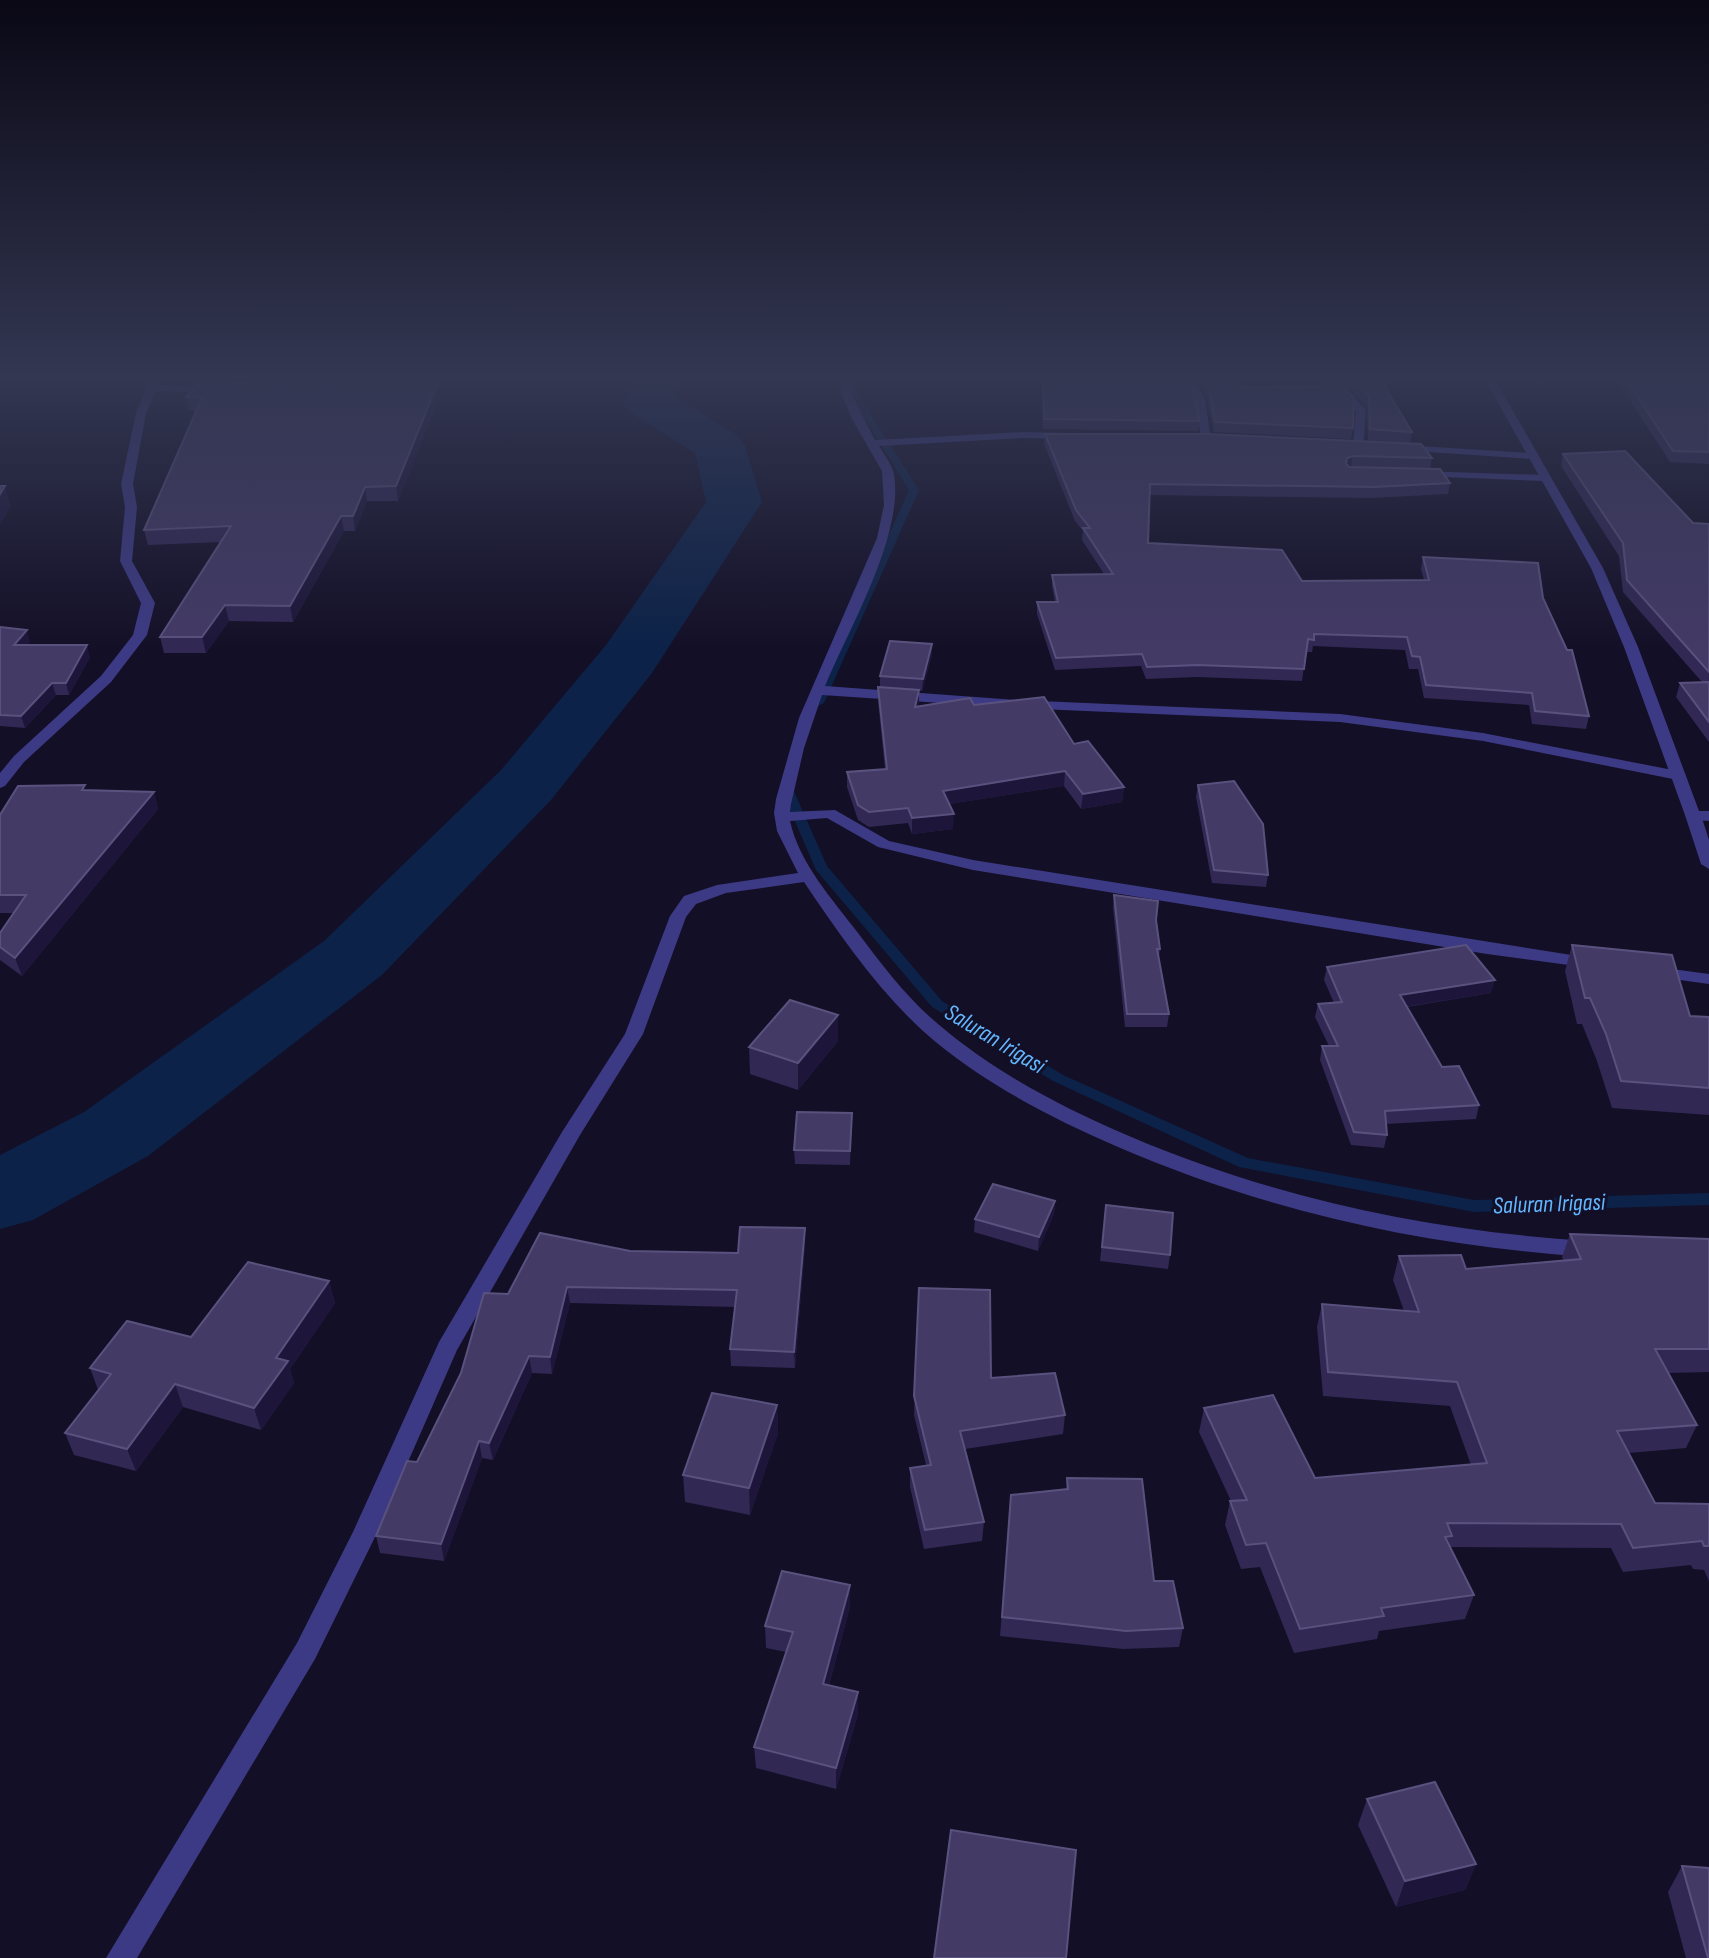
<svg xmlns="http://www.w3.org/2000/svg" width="1709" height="1958" viewBox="0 0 1709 1958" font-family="'Sofia Sans Condensed',sans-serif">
	<rect width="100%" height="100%" fill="#130f26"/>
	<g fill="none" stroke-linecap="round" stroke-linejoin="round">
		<g fill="#0c2248" fill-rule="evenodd">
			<polygon points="847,376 855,376 854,388 919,490 824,703 818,706 812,703 909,490 846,388"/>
			<polygon points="789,781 795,785 793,789 827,866 942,1001 1063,1075 1248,1158 1474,1200 1709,1193 1709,1205 1474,1212 1239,1167 1053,1081 932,1007 816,870 781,789 785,782"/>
		</g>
		<polygon fill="#0c2248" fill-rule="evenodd" points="637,376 685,376 676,397 737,435 745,446 762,502 652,673 551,800 382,975 148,1156 33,1220 0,1229 0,1155 84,1112 324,941 501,770 606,645 706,502 695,453 631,413 624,402"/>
		<g fill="#3d3a85" fill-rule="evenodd">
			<polygon points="152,376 162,376 158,385 215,387 220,390 215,393 156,391 146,413 133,484 137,507 132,561 155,603 147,635 111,682 24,762 5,786 0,788 0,773 14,756 101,676 133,635 141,603 120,561 125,507 121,484 136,413"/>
			<path d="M843,376h10l-1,19 23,45 148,-8 44,1 6,3 -6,3 -44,-1 -144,8c5,8 13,19 15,28 10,62 -45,154 -69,212l191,14 324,14 143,19 200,39 3,3 -8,5 -195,-39 -143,-19 -324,-14 -194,-13 -18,53 -13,56 -1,8 45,-2 54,31 84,19 624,99 3,4 -9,5 -104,-14 -514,-84 -95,-23 -51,-29 -37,3c9,42 43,79 68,112 24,32 49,65 80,91 56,48 123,83 191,112 148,63 300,95 460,105l7,3 3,5 -3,5 -7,3c-164,-11 -320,-45 -471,-110 -69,-30 -139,-66 -195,-116 -46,-42 -84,-97 -119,-149l-78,11 -30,11 -10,13 -43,117 -63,101 -123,215 -81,185 -61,124 -178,299h-31l191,-315 56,-111 86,-190 123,-210 63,-98 45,-118 14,-20 33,-11 81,-12 -21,-42 -3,-18 2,-14 23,-81 78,-180 7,-33 -2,-34 -30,-52 -10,-24z"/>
			<polygon points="1182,376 1192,376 1205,399 1211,440 1201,438 1195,399"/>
			<polygon points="1334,384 1342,384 1366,410 1363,448 1353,446 1356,411 1334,388"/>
			<polygon points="1402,445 1532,453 1538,456 1532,459 1398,450 1396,448"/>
			<polygon points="1419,471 1545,475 1551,478 1545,481 1415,476 1415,472"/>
			<polygon points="1693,810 1701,815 1709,840 1709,869 1701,864 1685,815"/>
			<polygon points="1657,967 1709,974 1709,984 1651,976 1648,972 1651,968"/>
		</g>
		<polygon fill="#3d3a85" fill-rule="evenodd" points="1483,376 1493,376 1603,568 1638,647 1699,811 1709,811 1709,821 1693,820 1685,815 1624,647 1591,568"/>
	</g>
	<g fill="#312854">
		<polygon points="212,376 355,376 439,380 441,393 398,501 367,501 355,531 344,531 293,622 229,621 206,653 164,653 160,637 221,542 148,545 144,530 196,411 189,411 186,397 213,382"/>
		<polygon points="1042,376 1186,376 1199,421 1198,431 1043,429"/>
		<polygon points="1194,376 1236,376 1241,387 1325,386 1318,376 1331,376 1353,428 1351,439 1214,432 1207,398"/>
		<polygon points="1335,376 1383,376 1386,389 1412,432 1410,443 1368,440 1367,406"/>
		<polygon points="1524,376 1602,376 1601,381 1538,386"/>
		<polygon points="1614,376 1709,376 1709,464 1670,462"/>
		<polygon points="1045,434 1432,458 1430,469 1450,483 1448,494 1372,498 1149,495 1148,543 1302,581 1424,580 1421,569 1423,557 1543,598 1589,716 1586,729 1532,724 1529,705 1424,698 1418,669 1409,669 1405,650 1313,646 1312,652 1306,652 1302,681 1197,677 1146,679 1141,666 1055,670 1037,614 1037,602 1055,602 1052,586 1052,575 1104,574 1082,540 1083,531 1075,521 1044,444"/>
		<polygon points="1563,454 1693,523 1709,524 1709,742 1676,697 1680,683 1702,682 1623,592 1619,556 1561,466"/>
		<polygon points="0,627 30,641 27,645 90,657 69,695 56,695 25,728 0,726"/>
		<polygon points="932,644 932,655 922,691 919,690 918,706 974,705 1074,744 1124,787 1122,802 1081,809 1064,786 949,804 953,829 912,834 908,823 869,827 858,820 847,787 847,772 885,769 878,701 878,687 880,687 880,676"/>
		<polygon points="1198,785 1268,875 1266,887 1212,883 1196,797"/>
		<polygon points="86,790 154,792 158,809 22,976 0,960 0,933 14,913 0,913 0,815"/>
		<polygon points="1114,895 1156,920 1160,949 1159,957 1169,1014 1167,1027 1125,1027 1113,908"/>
		<polygon points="1572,945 1690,1016 1709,1017 1709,1115 1612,1108 1597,1061 1582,1024 1577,1024 1565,971"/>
		<polygon points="1327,967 1491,993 1407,1007 1442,1067 1479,1105 1476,1119 1386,1124 1387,1135 1384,1148 1351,1145 1320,1060 1322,1046 1329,1046 1315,1017 1318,1004 1334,1003 1324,980"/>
		<polygon points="838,1015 838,1041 798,1090 750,1074 749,1047"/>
		<polygon points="852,1113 850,1165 795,1164 794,1150"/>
		<polygon points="1055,1201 1054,1214 1038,1251 974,1232 975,1219"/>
		<polygon points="1106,1205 1170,1255 1168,1269 1100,1261"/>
		<polygon points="805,1228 805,1245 795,1368 731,1366 730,1349 735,1307 570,1303 552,1374 532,1373 493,1460 482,1458 444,1561 380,1553 376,1536 508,1294 630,1251 738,1253"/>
		<polygon points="1570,1234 1709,1239 1709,1372 1668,1373 1697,1425 1686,1448 1629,1453 1655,1503 1709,1504 1709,1581 1704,1570 1693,1569 1691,1565 1623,1572 1611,1548 1450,1547 1474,1595 1465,1619 1379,1631 1377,1639 1294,1653 1260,1567 1241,1569 1225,1525 1230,1501 1231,1501 1199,1432 1204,1408 1315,1478 1471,1465 1450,1406 1323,1396 1317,1327 1322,1304 1404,1311 1393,1280 1399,1256 1466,1269 1564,1261 1562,1257"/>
		<polygon points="329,1281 335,1303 290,1369 294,1383 261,1430 183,1407 136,1471 74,1455 65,1433 98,1390 90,1368 191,1337"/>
		<polygon points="919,1288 991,1378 1065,1415 1063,1434 965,1449 984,1522 982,1541 924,1549 910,1487 910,1468 926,1465 914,1415"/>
		<polygon points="777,1405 778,1433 750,1515 685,1502 683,1475"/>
		<polygon points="1067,1478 1154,1581 1183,1628 1179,1647 1123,1649 1000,1636 1011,1495 1066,1489"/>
		<polygon points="850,1607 829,1685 858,1692 858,1714 836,1789 756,1768 754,1747 786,1652 766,1648 765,1626"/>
		<polygon points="1367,1799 1476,1864 1465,1890 1396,1907 1358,1825"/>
		<polygon points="1682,1866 1709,1958 1686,1958 1668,1892"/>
	</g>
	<g fill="#1d163a">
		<polygon points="0,376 7,376 0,382"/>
		<polygon points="1550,376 1602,376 1601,381 1538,386 1541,377"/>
		<polygon points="439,380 441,393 398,501 396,486"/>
		<polygon points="1353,456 1351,467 1345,469 1347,458"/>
		<polygon points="5,486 11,506 0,525 0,494"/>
		<polygon points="365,487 367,501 355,531 353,516"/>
		<polygon points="341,516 344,531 293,622 290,606"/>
		<polygon points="225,605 229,621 206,653 202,637"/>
		<polygon points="27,630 30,641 17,656 14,645"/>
		<polygon points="932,644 932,655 922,691 923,679"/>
		<polygon points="87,645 90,657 69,695 66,683"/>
		<polygon points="52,683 56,695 25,728 21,716"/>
		<polygon points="919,690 919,704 915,721 915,707"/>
		<polygon points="1065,771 1064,786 942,805 943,791"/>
		<polygon points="1124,787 1122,802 1081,809 1083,794"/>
		<polygon points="154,792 158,809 22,976 15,958"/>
		<polygon points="954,814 953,829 912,834 912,818"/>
		<polygon points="1495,980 1491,993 1397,1008 1400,995"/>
		<polygon points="838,1015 838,1041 798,1090 798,1063"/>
		<polygon points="1055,1201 1054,1214 1038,1251 1039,1237"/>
		<polygon points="805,1228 805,1245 795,1368 794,1352"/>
		<polygon points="329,1281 335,1303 290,1369 294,1383 261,1430 254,1408 276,1358"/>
		<polygon points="567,1287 570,1303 552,1374 550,1357"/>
		<polygon points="529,1356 532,1373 493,1460 489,1443"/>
		<polygon points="175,1384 183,1407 136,1471 127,1449"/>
		<polygon points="777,1405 778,1433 750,1515 749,1488"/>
		<polygon points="479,1441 482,1458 444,1561 441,1544"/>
		<polygon points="850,1585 850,1607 823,1706 823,1684"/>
		<polygon points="858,1692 858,1714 836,1789 836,1768"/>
		<polygon points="1476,1864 1465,1890 1396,1907 1405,1881"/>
	</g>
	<g fill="#433a66" stroke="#5a527e" stroke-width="2">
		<polygon points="340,376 439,380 396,486 365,487 353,516 341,516 290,606 225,605 202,637 160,637 231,526 144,530 202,398 186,397 200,382 339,386 346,381"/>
		<polygon points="1043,376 1186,376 1194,389 1199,421 1044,419"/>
		<polygon points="1201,376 1236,376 1241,387 1333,386 1327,376 1331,376 1354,398 1353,428 1215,422 1209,387"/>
		<polygon points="1348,376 1383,376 1386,389 1412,432 1370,429 1369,396"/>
		<polygon points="1624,376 1709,376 1709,452 1673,451"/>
		<polygon points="1045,434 1207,434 1421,444 1432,458 1353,456 1347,458 1346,464 1349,467 1440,469 1450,483 1374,487 1150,484 1148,543 1282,550 1302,581 1429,580 1423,557 1538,563 1543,598 1567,650 1572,650 1589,716 1535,711 1532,693 1426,685 1420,657 1412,656 1407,637 1314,634 1314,640 1308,639 1304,669 1198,665 1147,667 1142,654 1056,658 1037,602 1058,602 1052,575 1113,574 1083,528 1090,528 1076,510"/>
		<polygon points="1625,451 1693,523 1709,524 1709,672 1627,580 1623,543 1563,454"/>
		<polygon points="0,486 5,486 0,494"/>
		<polygon points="0,627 27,630 14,645 87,645 66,683 52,683 21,716 0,715"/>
		<polygon points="890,641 932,644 923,679 880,676"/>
		<polygon points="1709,682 1709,722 1680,683"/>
		<polygon points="878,687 919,690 915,707 970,698 974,705 1044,697 1074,744 1088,741 1124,787 1083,794 1065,771 943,791 954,814 912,818 908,808 869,812 858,805 847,772 887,769"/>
		<polygon points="1234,781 1263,824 1268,875 1214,870 1198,785"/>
		<polygon points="85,785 82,790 154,792 15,958 0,947 0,933 26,895 0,895 0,815 18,786"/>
		<polygon points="1114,895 1158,901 1156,920 1160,949 1157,949 1169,1014 1127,1014"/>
		<polygon points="1466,945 1495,980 1400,995 1442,1067 1459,1066 1479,1105 1385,1111 1387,1135 1354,1132 1322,1046 1338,1046 1318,1004 1342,1002 1327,967"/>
		<polygon points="1572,945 1672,955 1690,1016 1709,1017 1709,1088 1621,1081 1606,1034 1590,998 1585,998"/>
		<polygon points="790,1000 838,1015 798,1063 749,1047"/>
		<polygon points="797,1112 852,1113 850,1151 794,1150"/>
		<polygon points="993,1184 1055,1201 1039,1237 975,1219"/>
		<polygon points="1106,1205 1173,1213 1170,1255 1102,1247"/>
		<polygon points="740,1227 805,1228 794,1352 730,1349 737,1290 567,1287 550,1357 529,1356 489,1443 479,1441 441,1544 376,1536 407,1461 417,1462 461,1373 484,1293 508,1294 540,1233 630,1251 738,1253"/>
		<polygon points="1570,1234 1709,1239 1709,1349 1655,1349 1697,1425 1617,1431 1655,1503 1709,1504 1709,1546 1704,1546 1702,1541 1633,1548 1621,1524 1447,1523 1452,1536 1445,1537 1474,1595 1381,1608 1384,1616 1300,1629 1266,1543 1246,1545 1230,1501 1247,1500 1204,1408 1273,1395 1315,1478 1487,1463 1457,1382 1328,1372 1322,1304 1419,1312 1399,1256 1461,1255 1466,1269 1581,1259"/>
		<polygon points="248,1262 329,1281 276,1358 288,1361 254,1408 175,1384 127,1449 65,1433 111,1374 90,1368 127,1321 191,1337"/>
		<polygon points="919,1288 990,1290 991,1378 1055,1373 1065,1415 960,1431 984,1522 925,1530 910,1468 931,1465 914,1396"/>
		<polygon points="712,1393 777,1405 749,1488 683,1475"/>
		<polygon points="1067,1478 1142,1479 1154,1581 1173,1581 1183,1628 1126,1631 1002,1617 1011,1495 1068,1489"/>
		<polygon points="782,1571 850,1585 823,1684 858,1692 836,1768 754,1747 793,1632 765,1626"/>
		<polygon points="1435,1782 1476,1864 1405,1881 1367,1799"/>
		<polygon points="951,1830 1076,1850 1066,1958 934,1958"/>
		<polygon points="1682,1866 1709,1868 1709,1958 1708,1958"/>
	</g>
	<linearGradient id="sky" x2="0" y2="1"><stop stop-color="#0a0815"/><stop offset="0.58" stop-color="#333752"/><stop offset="1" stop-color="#333752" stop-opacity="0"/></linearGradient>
	<rect width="1709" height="650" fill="url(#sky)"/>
	<g text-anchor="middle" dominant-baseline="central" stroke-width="6" stroke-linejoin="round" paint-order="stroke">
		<g font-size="24" font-style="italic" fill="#62b6ff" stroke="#130f26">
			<text transform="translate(995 1039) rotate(31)">Saluran Irigasi</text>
			<text transform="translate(1549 1204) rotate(-2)">Saluran Irigasi</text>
		</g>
	</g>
</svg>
